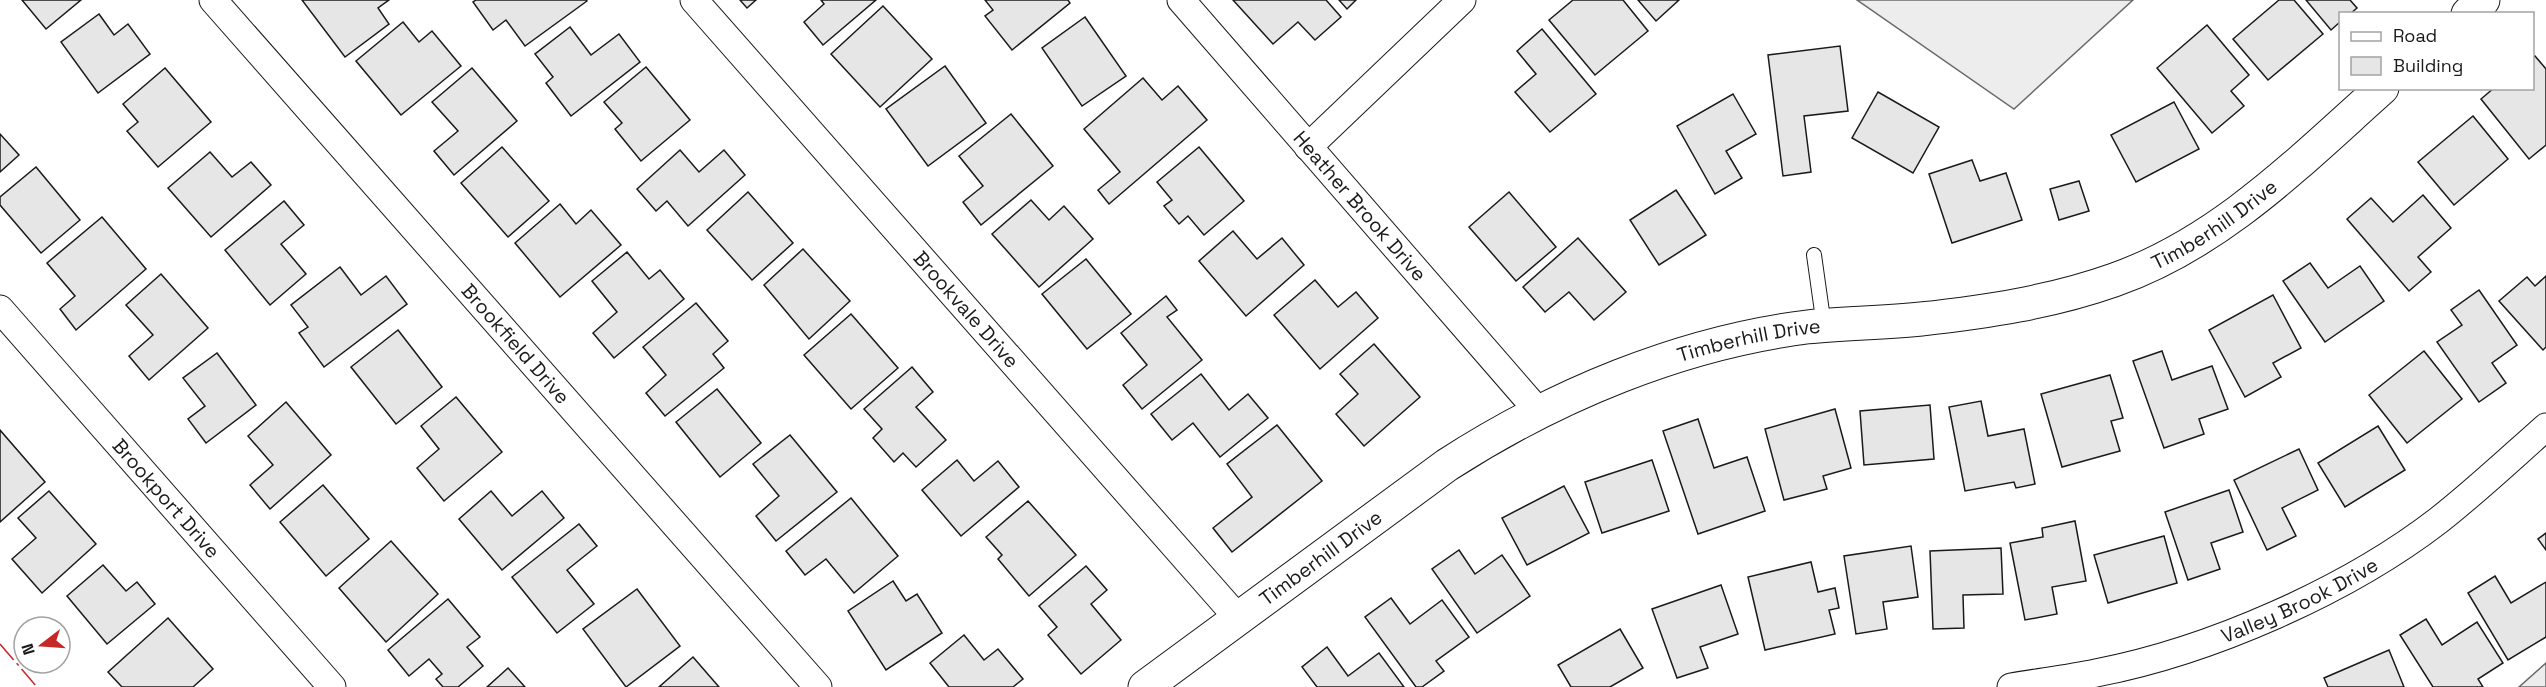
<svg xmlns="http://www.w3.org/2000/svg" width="2546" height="687" viewBox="0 0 2546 687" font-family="'Space Grotesk',sans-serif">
	<rect width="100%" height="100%" fill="#fff"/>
	<g fill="#ededed" stroke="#6a6a6a" stroke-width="1.5">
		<polygon points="1857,0 2133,0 2014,109"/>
		<polygon points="2546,663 2546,687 2519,687"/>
	</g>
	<g fill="#e6e6e6" stroke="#1a1a1a" stroke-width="1.5">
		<polygon points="22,0 81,0 46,29"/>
		<polygon points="302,0 389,0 378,8 389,24 345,57"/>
		<polygon points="476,0 586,0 587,1 525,46 506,20 493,30 473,2"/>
		<polygon points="740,0 756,0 747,8"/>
		<polygon points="821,0 876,0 823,45 804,22 824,4"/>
		<polygon points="985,0 1068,0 1070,3 1012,50 985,16 993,10"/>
		<polygon points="1233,0 1326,0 1341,17 1315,40 1298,22 1273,44"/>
		<polygon points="1339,0 1356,0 1347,9"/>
		<polygon points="1573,0 1623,0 1648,31 1595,75 1549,20"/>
		<polygon points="1638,0 1679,0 1656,21"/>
		<polygon points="2279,0 2294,0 2323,34 2268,80 2233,39"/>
		<polygon points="2306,0 2350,0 2357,8 2350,14 2340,14 2340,22 2331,30"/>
		<polygon points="883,6 932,59 880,107 831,54"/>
		<polygon points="99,14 114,35 128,24 150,54 98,93 61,42"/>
		<polygon points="1085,17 1126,76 1082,106 1042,48"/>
		<polygon points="403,22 419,42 432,31 461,66 401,115 356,61"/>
		<polygon points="2207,25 2249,75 2231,91 2244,106 2212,133 2157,68"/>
		<polygon points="570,27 591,55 619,34 640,62 571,116 546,83 553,77 535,54"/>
		<polygon points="1542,29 1596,94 1550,132 1515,92 1536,74 1517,51"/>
		<polygon points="1840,46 1848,111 1804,116 1811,172 1783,176 1768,55"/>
		<polygon points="2535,56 2546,69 2546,145 2529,159 2481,99 2494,88 2532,88 2532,58"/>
		<polygon points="945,66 986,123 928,166 886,109"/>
		<polygon points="646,67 690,120 641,161 615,129 622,123 604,102"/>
		<polygon points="165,68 211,122 158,167 127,131 138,122 123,104"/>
		<polygon points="472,68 517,121 454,175 434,151 458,131 432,102"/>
		<polygon points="1143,78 1162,100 1178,86 1207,120 1109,204 1098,190 1120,172 1084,129"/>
		<polygon points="1878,92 1939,127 1913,173 1852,138"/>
		<polygon points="1733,94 1756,134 1726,151 1742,178 1715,194 1677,126"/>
		<polygon points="2174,102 2199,149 2136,182 2111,135"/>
		<polygon points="1011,114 1053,166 981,225 963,202 983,186 959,156"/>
		<polygon points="2473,116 2508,159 2454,205 2418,162"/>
		<polygon points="0,134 19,155 0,172"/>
		<polygon points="502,147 549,201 508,237 461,183"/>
		<polygon points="1199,147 1244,201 1204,235 1188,216 1179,224 1164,206 1172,200 1157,182"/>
		<polygon points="680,150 699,172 724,150 745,175 688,226 667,201 656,211 637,189"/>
		<polygon points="210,152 232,177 251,162 271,185 211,237 168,188"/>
		<polygon points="1972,160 1980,181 2006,173 2022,220 1952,243 1929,174"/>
		<polygon points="36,167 80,220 41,253 0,205 0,197"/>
		<polygon points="2079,181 2089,211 2059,220 2050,189"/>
		<polygon points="1676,190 1706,235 1659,265 1630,220"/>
		<polygon points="748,192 793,243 752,280 707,230"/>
		<polygon points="1509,192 1556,247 1516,281 1469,227"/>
		<polygon points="2423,195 2451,228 2418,257 2431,272 2409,291 2347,219 2371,198 2393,222"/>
		<polygon points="1031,200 1049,220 1064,206 1093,239 1039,287 992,234"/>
		<polygon points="284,201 304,225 281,244 306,274 270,305 225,250"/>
		<polygon points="560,204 576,224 591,210 621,245 560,297 515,243"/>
		<polygon points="102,217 146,269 76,330 60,309 75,296 47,263"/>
		<polygon points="1233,231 1257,259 1282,238 1304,265 1246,316 1199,261"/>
		<polygon points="1578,238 1626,292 1594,320 1569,292 1545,312 1523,287"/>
		<polygon points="803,249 850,301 809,339 764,285"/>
		<polygon points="627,252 649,279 660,270 684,299 614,358 593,333 617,312 592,281"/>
		<polygon points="1086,259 1131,314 1087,349 1042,294"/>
		<polygon points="2310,263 2328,288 2360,266 2384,301 2325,342 2283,281"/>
		<polygon points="340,267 361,295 386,276 407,304 324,367 299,333 308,327 291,305"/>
		<polygon points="161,274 208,328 149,380 129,356 153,335 126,305"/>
		<polygon points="2546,276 2546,347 2543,350 2499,301 2527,277 2535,286"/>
		<polygon points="1315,280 1338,307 1356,292 1378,318 1320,369 1274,315"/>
		<polygon points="2479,290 2517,345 2492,363 2506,383 2479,402 2437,342 2462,325 2451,310"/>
		<polygon points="2273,295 2301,348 2273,363 2281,377 2245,397 2209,330"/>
		<polygon points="1166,296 1177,310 1167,317 1202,360 1142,409 1123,385 1147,365 1121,333"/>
		<polygon points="696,303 728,341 713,354 724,368 665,416 646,393 666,375 643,347"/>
		<polygon points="851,314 898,368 851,409 804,355"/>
		<polygon points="398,330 442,387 396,424 351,367"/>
		<polygon points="1374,344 1420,397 1364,446 1336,414 1358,394 1340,374"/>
		<polygon points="2162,351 2172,380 2212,366 2228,409 2199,419 2204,434 2164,448 2133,361"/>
		<polygon points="2424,351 2462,399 2407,443 2369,395"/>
		<polygon points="217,353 256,405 206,443 188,419 205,406 183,378"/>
		<polygon points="912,367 933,392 916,407 946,440 916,467 903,453 894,462 873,438 882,429 864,409"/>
		<polygon points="1201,374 1229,410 1248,394 1268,418 1220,457 1193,423 1172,440 1151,414"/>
		<polygon points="2110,375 2123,418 2111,421 2120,451 2062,467 2041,394"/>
		<polygon points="717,389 761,443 720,477 676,422"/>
		<polygon points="456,397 502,452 444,501 417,468 439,449 421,426"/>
		<polygon points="1981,401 1988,436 2024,429 2035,484 2016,488 2014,482 1965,491 1949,407"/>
		<polygon points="286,402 331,455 270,509 250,485 273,465 248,436"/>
		<polygon points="1930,405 1934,459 1864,465 1860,411"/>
		<polygon points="1835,409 1851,468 1823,476 1827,489 1784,500 1765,429"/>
		<polygon points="1698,419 1714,468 1747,457 1765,511 1698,534 1663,431"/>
		<polygon points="1277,425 1322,481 1232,552 1213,528 1252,497 1227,464"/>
		<polygon points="2378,426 2405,470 2345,507 2318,463"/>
		<polygon points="0,430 45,482 0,522"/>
		<polygon points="790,435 837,492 776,541 756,516 779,496 753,464"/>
		<polygon points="2299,449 2318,490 2282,508 2296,536 2267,550 2234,480"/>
		<polygon points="957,460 974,481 998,461 1019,487 961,536 922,490"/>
		<polygon points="1652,460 1669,511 1602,533 1585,482"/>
		<polygon points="323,485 369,539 326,576 280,522"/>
		<polygon points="1564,486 1589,533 1527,565 1502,518"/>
		<polygon points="2229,490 2243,532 2211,543 2220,569 2188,580 2165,512"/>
		<polygon points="49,491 96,544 42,593 12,559 36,538 18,518"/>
		<polygon points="491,491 512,516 542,491 564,518 502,570 459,519"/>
		<polygon points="851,498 898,556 854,593 826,559 805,575 786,551"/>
		<polygon points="1028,501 1076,555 1029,596 998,559 1002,555 986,537"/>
		<polygon points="2075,521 2086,581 2052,587 2057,614 2025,620 2010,543 2043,537 2042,528"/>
		<polygon points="579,524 597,546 567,570 594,604 557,633 512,577"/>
		<polygon points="2546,533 2546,550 2538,539"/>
		<polygon points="2164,536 2177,583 2108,603 2094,555"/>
		<polygon points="391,541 438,594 386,642 339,588"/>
		<polygon points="1911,546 1918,597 1883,602 1887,629 1856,634 1844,556"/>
		<polygon points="2001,548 2003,594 1963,595 1964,628 1933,629 1930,551"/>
		<polygon points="1459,550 1475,574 1502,555 1530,596 1477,633 1432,569"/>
		<polygon points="1811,562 1818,592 1835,588 1839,608 1829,610 1835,634 1765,650 1748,577"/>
		<polygon points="103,565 126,591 137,582 155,604 107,644 67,596"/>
		<polygon points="1086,566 1107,590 1091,604 1121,640 1081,674 1048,635 1057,627 1039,606"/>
		<polygon points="2495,576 2511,603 2546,582 2546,637 2508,660 2468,593"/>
		<polygon points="893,581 906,601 917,594 942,633 886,670 848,611"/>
		<polygon points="1721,585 1738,634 1700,647 1708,668 1677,678 1652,609"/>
		<polygon points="637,589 680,646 626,687 583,629"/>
		<polygon points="1391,598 1410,624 1442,600 1469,637 1436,661 1444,671 1422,687 1416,687 1365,617"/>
		<polygon points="448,599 480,637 467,647 483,666 458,687 443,687 436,679 442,674 429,659 409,676 388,650"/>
		<polygon points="168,618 213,669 193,687 122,687 108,672"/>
		<polygon points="2426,619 2442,645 2477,622 2503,663 2478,679 2483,687 2433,687 2400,635"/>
		<polygon points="1620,629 1643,668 1610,687 1571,687 1558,665"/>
		<polygon points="964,635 984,660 998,649 1023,679 1013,687 949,687 930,663"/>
		<polygon points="1327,647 1348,676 1379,653 1404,687 1317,687 1302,667"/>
		<polygon points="2389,650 2404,687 2328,687 2324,678"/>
		<polygon points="693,657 719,687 659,687"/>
		<polygon points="508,668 525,687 487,687"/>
	</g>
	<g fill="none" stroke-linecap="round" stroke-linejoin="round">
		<defs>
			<polyline id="lane" points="1814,255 1824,326"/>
			<g id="street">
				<path id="s1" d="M213,0l605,687"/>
				<path id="s2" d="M694,0l544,618"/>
				<path id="s3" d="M1181,0l358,412"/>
				<polyline points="1308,147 1462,0"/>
				<path id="s4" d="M0,309l332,378"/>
				<path id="s5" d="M2011,687c28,-5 57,-8 85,-14 114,-22 251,-82 343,-153 37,-29 72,-62 107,-93"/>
			</g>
			<g id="secondary">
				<polyline points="2468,14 2483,0"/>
				<path id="s6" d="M1145,687l302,-222c107,-69 233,-122 360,-138 38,-4 76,-4 114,-8 65,-7 131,-17 193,-39 106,-37 186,-119 268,-192"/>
			</g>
		</defs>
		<use href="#lane" stroke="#1a1a1a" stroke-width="16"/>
		<use href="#street" stroke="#1a1a1a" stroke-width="29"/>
		<use href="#secondary" stroke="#1a1a1a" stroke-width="35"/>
		<use href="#lane" stroke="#fff" stroke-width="14"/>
		<use href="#street" stroke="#fff" stroke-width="27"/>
		<use href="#secondary" stroke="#fff" stroke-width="33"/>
		<polyline stroke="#c62828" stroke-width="1.5" stroke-dasharray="21 4.5 3 4.5" stroke-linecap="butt" points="0,644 37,687"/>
	</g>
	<g text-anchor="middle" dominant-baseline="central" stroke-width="4.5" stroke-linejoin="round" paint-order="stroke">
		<g font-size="20" fill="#1a1a1a" stroke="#fff">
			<text stroke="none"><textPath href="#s3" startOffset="273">Heather Brook Drive</textPath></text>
			<text stroke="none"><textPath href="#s6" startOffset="1190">Timberhill Drive</textPath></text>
			<text stroke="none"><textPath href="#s2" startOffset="412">Brookvale Drive</textPath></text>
			<text stroke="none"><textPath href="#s6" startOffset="704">Timberhill Drive</textPath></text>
			<text stroke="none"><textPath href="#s1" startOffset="458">Brookfield Drive</textPath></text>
			<text stroke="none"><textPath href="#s4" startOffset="252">Brookport Drive</textPath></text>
			<text stroke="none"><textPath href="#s6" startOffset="218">Timberhill Drive</textPath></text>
			<text stroke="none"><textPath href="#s5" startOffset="303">Valley Brook Drive</textPath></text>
		</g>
	</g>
	<rect x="2339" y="12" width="195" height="78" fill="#ffffff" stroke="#a3a3a3" stroke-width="1.5"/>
	<rect x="2351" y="32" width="30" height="9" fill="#ffffff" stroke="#a3a3a3" stroke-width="1.5"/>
	<text x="2393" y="42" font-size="18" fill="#1a1a1a">Road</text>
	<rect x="2351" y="57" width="30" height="18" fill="#e6e6e6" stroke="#a3a3a3" stroke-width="1.5"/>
	<text x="2393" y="72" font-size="18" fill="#1a1a1a">Building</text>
	<g transform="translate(42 645) rotate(253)"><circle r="28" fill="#ffffff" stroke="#a3a3a3" stroke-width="1.5"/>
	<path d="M0-4.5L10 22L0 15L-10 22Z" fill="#c62828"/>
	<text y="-9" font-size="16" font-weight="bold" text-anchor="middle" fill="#1a1a1a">N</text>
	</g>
</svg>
